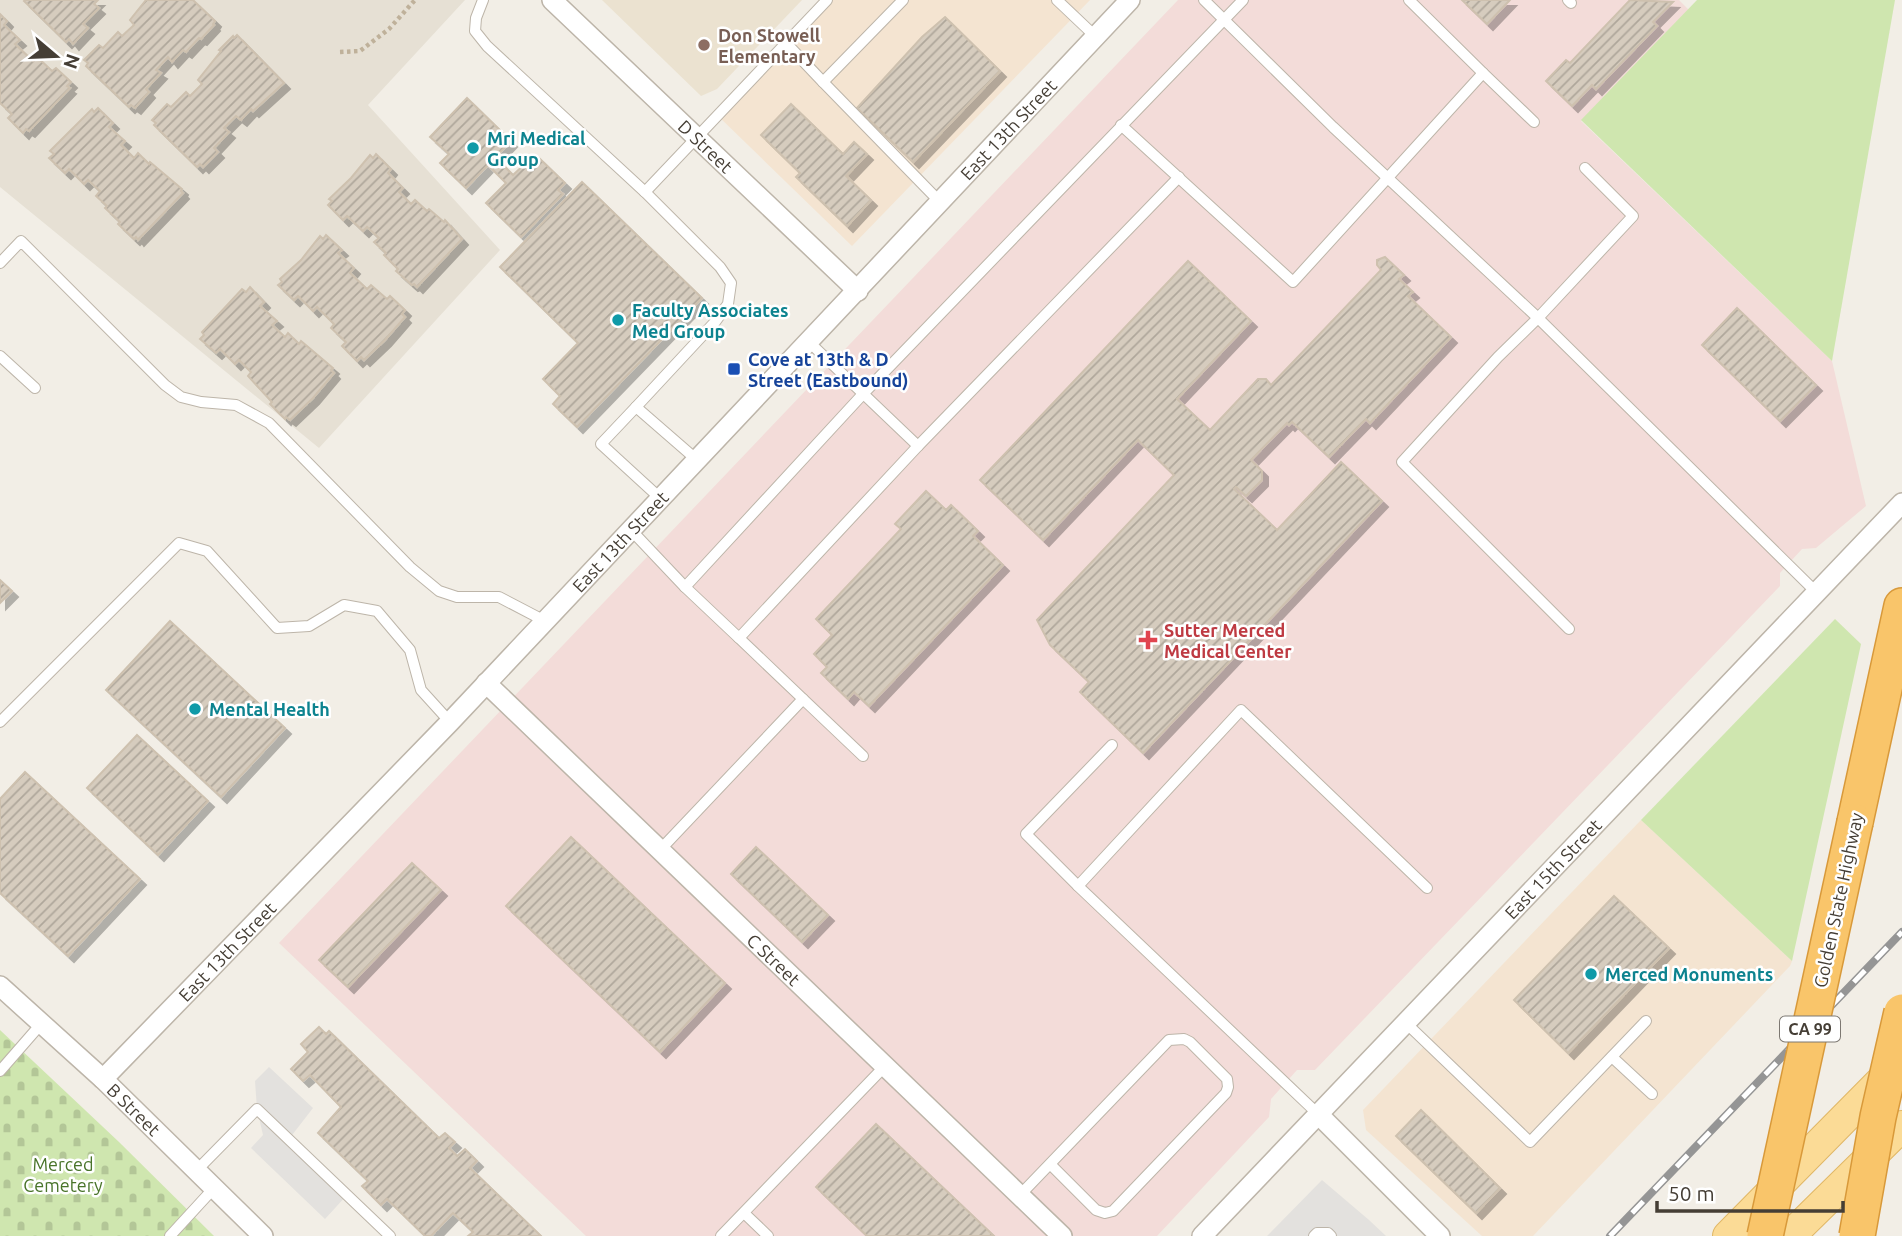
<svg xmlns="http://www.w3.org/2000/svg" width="1902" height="1236" viewBox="0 0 1902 1236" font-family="Ubuntu,sans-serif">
	<defs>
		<pattern id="cemetery-stones" width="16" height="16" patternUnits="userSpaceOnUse" patternTransform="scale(1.75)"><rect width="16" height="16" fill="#cfe6af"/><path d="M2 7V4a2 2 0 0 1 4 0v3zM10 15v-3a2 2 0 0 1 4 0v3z" fill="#b3c697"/></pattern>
		<pattern id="building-hatch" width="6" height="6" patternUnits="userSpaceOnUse" patternTransform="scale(1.75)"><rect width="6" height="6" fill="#d6ccbe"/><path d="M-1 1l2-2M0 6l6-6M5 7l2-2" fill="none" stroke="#afa79b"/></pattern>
		<filter id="shadow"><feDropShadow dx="6" dy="6" stdDeviation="0" flood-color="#0004"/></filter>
	</defs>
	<rect width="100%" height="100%" fill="#f2eee6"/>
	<polygon fill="#e6e0d4" points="0,0 465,0 368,105 500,250 319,448 0,187"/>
	<g fill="#f4e4d1">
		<polygon points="827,0 1090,0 852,246 716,114"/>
		<polygon points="1641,820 1792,961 1790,966 1533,1236 1482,1236 1366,1130 1363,1110"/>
	</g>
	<polygon fill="#ebe2d0" points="602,0 802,0 717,89 701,96"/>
	<polygon fill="#f3dcd9" points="1178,0 1679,0 1689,10 1581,121 1832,361 1866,506 1816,548 1802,549 1780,573 1780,586 1315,1070 1297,1070 1271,1099 1269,1117 1157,1236 586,1236 279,943"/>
	<g fill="#cfe6af">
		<polygon points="1697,0 1895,0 1832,361 1581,120"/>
		<polygon points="1835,619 1861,644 1792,961 1641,820"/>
	</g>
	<polygon fill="url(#cemetery-stones)" points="0,1030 119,1142 214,1236 0,1236"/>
	<g fill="#e3e1de">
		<polygon points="269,1067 313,1108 289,1139 347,1195 325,1219 251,1148 263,1135 257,1109 255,1081"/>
		<polygon points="1322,1180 1369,1220 1386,1236 1267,1236"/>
	</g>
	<g fill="url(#building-hatch)" stroke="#cec1af" stroke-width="2" filter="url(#shadow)">
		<polygon points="25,0 98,0 94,4 99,8 83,24 88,28 73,44 69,39 66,42 24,1"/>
		<polygon points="146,0 193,0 215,21 213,24 214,25 201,39 199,38 186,52 183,50 172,62 168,57 156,70 161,73 146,89 149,92 135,108 131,105 129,107 86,66 88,63 84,60 99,45 103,48 118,32 122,36 134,25 130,20"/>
		<polygon points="1462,0 1510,0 1487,24"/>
		<polygon points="1630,0 1673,2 1653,22 1657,26 1596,89 1592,85 1572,106 1546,81 1566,60 1570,63"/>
		<polygon points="0,14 7,21 4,25 20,40 15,44 33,61 37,57 52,71 56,68 71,82 67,86 70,88 29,131 26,129 23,133 8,118 12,114 0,103"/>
		<polygon points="945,17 1000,71 913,162 857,108 922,37"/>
		<polygon points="237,35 284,83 253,111 251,109 241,120 236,116 224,128 229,132 214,148 218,152 203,167 200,164 197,167 154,125 156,123 152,120 167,104 171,107 186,92 190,96 202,84 198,80 221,51 219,50 233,36 234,38"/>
		<polygon points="467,98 511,141 466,188 440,163 449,154 430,137"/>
		<polygon points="791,104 843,154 854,142 867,154 846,176 871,200 847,226 796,177 800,173 761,135"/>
		<polygon points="98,108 113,123 109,127 125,141 121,145 134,158 138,153 149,164 150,162 182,189 181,191 183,193 138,240 136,237 134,239 118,224 120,222 105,208 107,206 96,196 100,191 88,180 84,184 69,169 65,173 49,158 54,154 50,151 92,109 94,112"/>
		<polygon points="376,154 391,169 388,173 403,188 399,192 411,204 415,200 427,211 429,209 444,222 445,220 462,239 417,287 414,284 412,285 396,271 398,269 384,255 386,253 374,242 379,238 367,227 363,231 347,216 343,220 328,205 332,201 329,199 351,178 370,155 373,158"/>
		<polygon points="538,157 565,183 558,190 563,194 521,237 486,203 506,183 488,165 496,158 513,175 528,161 532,164"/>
		<polygon points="582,182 702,298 577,427 553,404 560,396 543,379 578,343 500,267"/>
		<polygon points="326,235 342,250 338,253 354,268 350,273 367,289 371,285 387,299 390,296 405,310 402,314 405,317 385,340 364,360 361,357 357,361 342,346 346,342 331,328 334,324 317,307 313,311 298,296 294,300 278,285 282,282 280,279 301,260 320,236 323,239"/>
		<polygon points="1385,257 1404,275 1399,279 1413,292 1408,296 1451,337 1370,423 1366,419 1329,457 1292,422 1289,425 1287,423 1251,460 1262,471 1262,480 1246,496 1236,487 1234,489 1277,530 1341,462 1382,501 1143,753 1080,692 1089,682 1050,645 1037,620 1174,475 1138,440 1043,540 980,480 1188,261 1251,321 1177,399 1210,430 1258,379 1266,379 1271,385 1381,270 1377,265 1377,260"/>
		<polygon points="250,287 264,302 260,306 277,321 272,325 285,337 288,333 299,344 301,341 333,368 331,370 334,373 313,398 290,420 286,417 285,419 270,404 272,402 248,376 251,372 239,360 235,364 220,349 216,353 200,339 204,335 202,332 242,289 246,292"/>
		<polygon points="1737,308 1816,385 1780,421 1702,345"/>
		<polygon points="926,491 946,510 951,505 978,531 973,536 1003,565 869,706 854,692 848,699 821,673 827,667 814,654 832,635 816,619 901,529 895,524"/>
		<polygon points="0,580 12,591 0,603"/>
		<polygon points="170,621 285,728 221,797 106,690"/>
		<polygon points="137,735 208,801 158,855 87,788"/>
		<polygon points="25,772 140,879 68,956 0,893 0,799"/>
		<polygon points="571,837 725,983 660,1052 506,906"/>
		<polygon points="756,847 828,915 802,942 731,874"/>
		<polygon points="412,863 441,890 348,987 319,960"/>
		<polygon points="1614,896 1669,948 1568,1053 1514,1000"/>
		<polygon points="319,1027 326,1034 329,1031 439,1138 445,1133 455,1142 449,1148 457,1156 465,1149 477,1161 470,1168 541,1236 468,1236 473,1232 453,1213 431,1236 425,1236 387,1199 381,1205 362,1186 368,1181 318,1133 341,1107 310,1075 303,1081 291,1069 308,1052 301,1044"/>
		<polygon points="1421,1110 1500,1188 1476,1213 1396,1136"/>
		<polygon points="876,1124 994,1236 867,1236 816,1187"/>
	</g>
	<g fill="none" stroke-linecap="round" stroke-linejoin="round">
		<defs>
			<g id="service">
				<polyline points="483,0 476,18 475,31 487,46 645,192 720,267 731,283 728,304 715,322 636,407"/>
				<polyline points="1057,0 1096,37"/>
				<polyline points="1204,0 1333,127 1538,318 1498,357 1402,462 1569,629"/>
				<polyline points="1568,0 1571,3"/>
				<polyline points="786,43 823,82 903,0"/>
				<polyline points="1483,73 1534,122"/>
				<polyline points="823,82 940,202"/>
				<polyline points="1121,125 1293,282 1483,73 1409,0"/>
				<polyline points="1585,168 1633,216 1538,318 1817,593"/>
				<polyline points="645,192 827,0"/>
				<polyline points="0,263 21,241 165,385 181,397 201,402 236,405 269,423 410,567 439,591 457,597 499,597 545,621"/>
				<polyline points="809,342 918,446 1179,177"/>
				<polyline points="0,356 35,388"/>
				<polyline points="661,499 601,444 636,407 697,460"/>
				<polyline points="631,530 685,587 739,638 918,446"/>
				<polyline points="685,587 863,394 1243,0"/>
				<polyline points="803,699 863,756"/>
				<polyline points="0,722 179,543 207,551 277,628 309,626 344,605 377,611 410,650 421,690 450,722"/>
				<polyline points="660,850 803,699 739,638"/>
				<polyline points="1078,886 1026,834 1112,745"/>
				<polyline points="1407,1024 1530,1142 1646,1021"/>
				<polyline points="1612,1057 1652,1094"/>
				<polyline points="0,1071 41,1024"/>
				<polyline points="1318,1114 1078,886 1241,710 1427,888"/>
				<polyline points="196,1171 257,1109 390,1236"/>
				<polyline points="1020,1195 1169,1040 1184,1039 1190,1042 1227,1079 1228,1087 1226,1093 1113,1211 1105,1213 1096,1210 1050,1164"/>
				<polyline points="744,1213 768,1236"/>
				<polyline points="170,1236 214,1188"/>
				<polyline points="721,1236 885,1066"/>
				<polyline points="1314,1236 1317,1233 1328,1233 1331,1236"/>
			</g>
			<g id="minor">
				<path id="s1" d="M552,0l306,291"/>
				<path id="s2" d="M486,683l576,553"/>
				<path id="s3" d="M0,986l103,93 160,157"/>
				<path id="s4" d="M103,1079l347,-357 680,-722"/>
				<polyline points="1318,1114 1440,1236"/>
				<path id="s5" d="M1202,1236l700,-733"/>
			</g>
			<g id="primary">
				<polyline points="1728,1236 1892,1070"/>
				<polyline points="1790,1236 1902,1126"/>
			</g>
			<polyline id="motorway" points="1855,822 1902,606"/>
		</defs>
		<use href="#service" stroke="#bdb5a9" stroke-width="12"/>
		<use href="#minor" stroke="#bdb5a9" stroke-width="22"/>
		<use href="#primary" stroke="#e0b766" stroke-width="32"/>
		<use href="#motorway" stroke="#d8993a" stroke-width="38"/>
		<polyline stroke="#bfb19a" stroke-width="4.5" stroke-dasharray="3.5 3.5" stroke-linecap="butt" points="340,52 360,51 389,29 415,0"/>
		<use href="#service" stroke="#fff" stroke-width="10"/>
		<use href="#minor" stroke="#fff" stroke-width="19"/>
		<use href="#primary" stroke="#fbdb96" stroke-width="30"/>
		<use href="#motorway" stroke="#f9c56a" stroke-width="35"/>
		<defs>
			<polyline id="rail" points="1610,1236 1902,932"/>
		</defs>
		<use href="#rail" stroke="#959595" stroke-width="8"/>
		<use href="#rail" stroke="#fff" stroke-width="5" stroke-dasharray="16" stroke-linecap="butt"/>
		<defs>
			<g id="motorway-bridge">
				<polyline points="1765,1236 1855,822"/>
				<polyline points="1857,1236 1878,1117 1902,1012"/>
			</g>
		</defs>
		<use href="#motorway-bridge" stroke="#d8993a" stroke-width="38" stroke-linecap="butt"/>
		<use href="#motorway-bridge" stroke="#f9c56a" stroke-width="35"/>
	</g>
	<circle fill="#8d6e63" stroke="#fff" stroke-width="2.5" cx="704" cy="45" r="7"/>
	<g fill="#0f9aa8" stroke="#fff" stroke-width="2.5">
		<circle cx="473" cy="148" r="7"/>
		<circle cx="618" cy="320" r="7"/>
		<circle cx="195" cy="709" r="7"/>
		<circle cx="1591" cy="974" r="7"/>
	</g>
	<rect fill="#1a4fb4" stroke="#fff" stroke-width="2.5" x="727" y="362" width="14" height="14" rx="3.5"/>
	<path fill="#e0444e" stroke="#fff" stroke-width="2.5" d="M1144.5 629.5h7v7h7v7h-7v7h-7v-7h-7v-7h7z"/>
	<g text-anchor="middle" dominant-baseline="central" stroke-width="5" stroke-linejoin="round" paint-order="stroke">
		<rect fill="#fff" stroke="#7d7872" stroke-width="2" x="1780" y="1016.5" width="60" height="25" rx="5"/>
		<g font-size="16" font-weight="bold" fill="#453e35">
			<text x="1810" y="1029">CA 99</text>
		</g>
		<g font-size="18" font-weight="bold" fill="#785e54" stroke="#fff" text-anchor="start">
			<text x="718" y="35">Don Stowell<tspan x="718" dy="21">Elementary</tspan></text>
		</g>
		<g font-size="18" fill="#453e35" stroke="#fff">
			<text stroke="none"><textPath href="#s4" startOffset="1312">East 13th Street</textPath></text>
			<text stroke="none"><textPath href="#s1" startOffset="212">D Street</textPath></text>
			<text stroke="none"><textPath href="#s4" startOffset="746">East 13th Street</textPath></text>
			<text stroke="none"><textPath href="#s5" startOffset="508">East 15th Street</textPath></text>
			<text transform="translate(1838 900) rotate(-78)">Golden State Highway</text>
			<text stroke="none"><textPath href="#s4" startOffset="178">East 13th Street</textPath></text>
			<text stroke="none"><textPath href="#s2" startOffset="399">C Street</textPath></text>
			<text stroke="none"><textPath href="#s3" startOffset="182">B Street</textPath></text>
		</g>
		<g font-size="18" font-weight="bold" fill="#0d838f" stroke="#fff" text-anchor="start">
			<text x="487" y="138">Mri Medical<tspan x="487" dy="21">Group</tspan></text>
			<text x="632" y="310">Faculty Associates<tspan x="632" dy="21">Med Group</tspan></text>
			<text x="209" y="709">Mental Health</text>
			<text x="1605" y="974">Merced Monuments</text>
		</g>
		<g font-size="18" font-weight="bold" fill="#164399" stroke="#fff" text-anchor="start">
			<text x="748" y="359">Cove at 13th &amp; D<tspan x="748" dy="21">Street (Eastbound)</tspan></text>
		</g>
		<g font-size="18" font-weight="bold" fill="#be3a42" stroke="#fff" text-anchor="start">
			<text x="1164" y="630">Sutter Merced<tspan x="1164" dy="21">Medical Center</tspan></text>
		</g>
		<g font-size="18" fill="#49742a" stroke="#fff">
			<text x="63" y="1164">Merced<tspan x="63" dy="21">Cemetery</tspan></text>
		</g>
	</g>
	<g transform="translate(56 56) rotate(109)" stroke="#ffffff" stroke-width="5" paint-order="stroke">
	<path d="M0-5L12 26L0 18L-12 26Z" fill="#453e35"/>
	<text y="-10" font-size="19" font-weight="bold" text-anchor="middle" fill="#453e35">N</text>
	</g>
	<path d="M1657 1201v10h186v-10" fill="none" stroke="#453e35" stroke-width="3.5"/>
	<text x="1668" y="1201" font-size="21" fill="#453e35" stroke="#ffffff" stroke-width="5" paint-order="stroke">50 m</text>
</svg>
